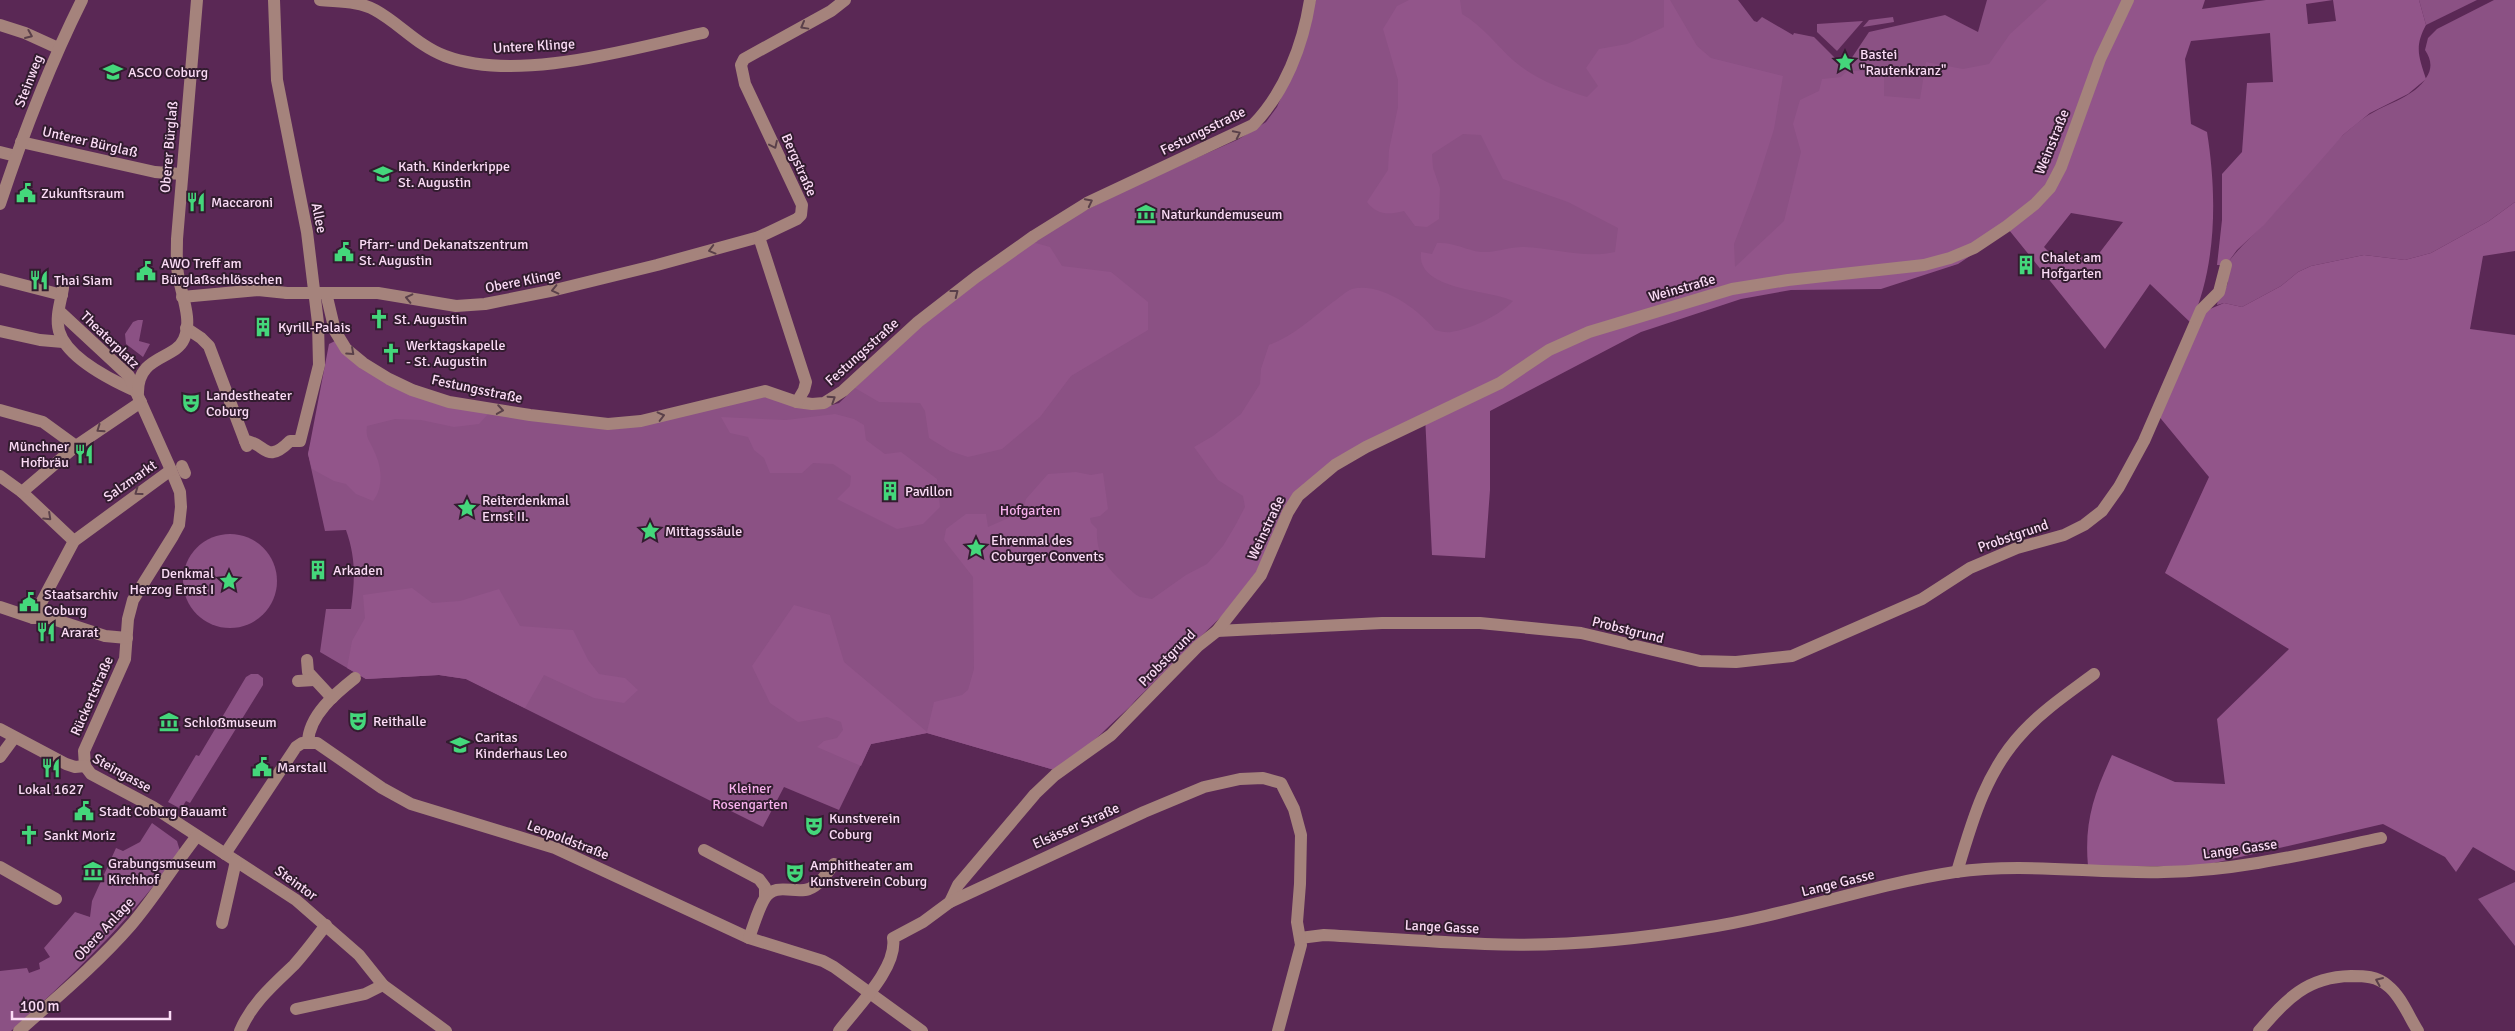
<svg xmlns="http://www.w3.org/2000/svg" width="2515" height="1031" viewBox="0 0 2515 1031" font-family="Signika,sans-serif">
	<rect width="100%" height="100%" fill="#5a2855"/>
	<g fill="#8b5184">
		<path d="M1316,0h422l16,21 3,1 5,-5 31,18 1,-2 20,4 31,31 24,-36 76,-17 33,17 9,-32h139l-65,157 -472,171 -278,151 -181,228 -72,64 -131,-38 -56,11 -32,66 -55,-23 -21,40 -297,-148 -27,-4 -73,4 -46,-27 6,-43h25c4,-29 5,-51 -5,-79l-21,1 -17,-77 29,-114 78,57 202,32 143,-33 61,12 18,-5 82,-77 77,-61 71,-46 60,-31 110,-49 27,-17 11,-15 10,-23z"/>
		<polygon points="2419,0 2477,0 2426,25"/>
		<path d="M2494,0h21v202l-26,19 -58,32 -26,7 -41,-5 -53,11 -13,6 -17,14 -39,21 -18,-4 -7,2c3,-20 16,-11 9,-40 14,-19 31,-33 47,-51 23,-26 44,-57 71,-80 9,-7 18,-16 28,-21 17,-10 43,-17 54,-35 7,-10 5,-19 -1,-28l3,-12 9,-9z"/>
		<polygon points="1893,17 1894,22 1863,27 1869,20"/>
		<polygon points="1863,21 1837,51 1817,32 1817,24"/>
		<polygon points="138,320 143,320 139,341 150,344 143,357 126,344 125,334 133,322"/>
		<circle cx="230" cy="581" r="47"/>
		<polygon points="251,674 258,674 263,678 263,685 190,803 186,801 181,809 168,802 196,755 199,756 246,677"/>
		<path d="M152,823l25,18 3,10c-50,70 -106,123 -169,180h-11v-60l27,-3 2,5 11,-4 -1,-6 11,-6 -6,-9 31,-36 15,5 2,-16 24,-53 7,3 17,-9z"/>
		<polygon points="2515,882 2515,946 2478,899"/>
	</g>
	<g fill="#92558a" fill-rule="evenodd">
		<path d="M1409,0h51l2,14c21,12 34,31 52,47 21,18 47,28 73,36l11,-11 -12,-18 13,-19 28,-5 37,-17v-27h6l27,46 14,12 72,18 -9,53 -19,60 -21,55 1,23 49,-46 17,-69 -8,-28 7,-24 19,-9 3,-12 19,-2 6,-6h21l16,4v21l36,3 6,-37 37,7 26,-5 21,-30 37,-34h158l-3,9 64,-9h153l7,25c-12,22 -7,32 0,54l-18,15 -38,19 -27,22 -79,90 -27,25 -11,15h-9l5,-45v-46l20,-22 5,-69 26,-1 -3,-49 -79,8 -6,18 6,65 16,8c10,62 10,133 -16,191l-41,-39 -45,65 -96,-119 -51,34 -77,25 -90,1 -50,9 -100,33 -151,79v79l-5,68 -53,-3 -7,-139 -114,63 -45,80 -38,51 -128,125 -42,36 -131,-38 -56,11 -10,22 -44,-19 7,-6 13,-3 6,-8 -2,-8 -14,-5 -29,5 -28,-19 -18,-37 42,-61 36,10 14,47 83,70 7,-30 28,-7 6,-5 6,-21 -1,-92 -29,-37 2,-11 20,-15h20l2,13 34,-15 4,-13 22,-25 28,-2 15,3 12,-2 5,36 -8,7 -10,2 1,5 6,6c-2,31 17,45 38,65l5,3 12,2 34,-24 21,-11 16,-18 12,-20 10,-19 -2,-11 -25,-16 -24,-33 19,-11 28,-22 19,-30 1,-15 8,-24c25,-9 43,-27 64,-43 5,-3 13,-11 19,-13 29,-7 66,20 83,41 5,1 11,3 16,2 20,-3 48,-16 62,-31 -24,-12 -97,-10 -92,-49l11,2 5,-11c18,-1 28,7 44,9 14,1 28,-5 42,-5 31,1 62,12 92,5l3,-24 -50,-26 -65,-23 -22,-44 -18,-1 -31,20 1,14 7,20 -1,31 -12,8 -12,-1 -11,-15c-16,4 -27,4 -37,-9l21,-32 1,-20 9,-43v-27l-15,-51 14,-23zM2333,0l3,21 -28,3 -2,-20zM2071,213l52,9 -29,38 -20,-7 -21,3 -9,-9z"/>
		<path d="M2515,202v49l-32,5 -13,73 45,6v536l-42,-24 -17,25 -11,-15 -62,-33 -182,42h-113c-4,-44 6,-72 24,-111l63,27 50,2 -8,-65 72,-70 -124,-76 44,-96 -52,-63 46,-102 21,-9 18,4 39,-21 17,-14 13,-6 53,-11 41,5 26,-7 58,-32z"/>
		<polygon points="1032,242 1050,247 1062,266 1111,272 1148,302 1148,330 1071,376 1040,417 1002,449 968,457 950,451 929,438 925,411 920,403 879,402 855,388 921,326"/>
		<path d="M337,340l20,23 132,50 -10,11 -25,3 -33,-7 -26,-1 -28,7c-2,12 3,15 7,25 8,16 10,36 -1,50l-17,-7 -10,-10 -12,-3 -22,-12 -4,-15 21,-110z"/>
		<polygon points="835,414 854,419 864,425 866,440 885,454 901,452 937,479 940,507 923,524 897,529 837,499 850,486 851,476 833,464 813,463 802,473 770,473 764,458 754,450 748,437 730,433 721,417 786,420"/>
		<polygon points="412,588 432,603 460,601 499,589 520,626 573,630 588,660 599,674 625,678 638,690 624,703 594,698 544,675 525,708 466,679 439,675 366,679 347,668 352,641 365,618 363,595"/>
	</g>
	<g fill="none" stroke-linecap="round" stroke-linejoin="round">
		<g stroke="#a5837c" stroke-width="12">
			<path d="M320,0c18,2 39,1 55,10 24,13 43,36 70,46 72,27 185,-7 258,-23"/>
			<path d="M845,0l-14,11 -87,48 -3,6 4,19 57,121 -1,10 -4,4 -38,18 -102,28 -102,25 -70,14 -29,2 -78,-13h-52l9,38 11,18 17,14 26,16 23,11 37,12 81,13 78,9 33,-3 124,-30 32,11 15,2 12,-1 19,-12 75,-69 58,-45 58,-41 53,-33 166,-78c32,-33 50,-80 57,-125"/>
			<polyline points="0,25 25,33 58,48"/>
			<polyline points="21,142 155,172 181,174"/>
			<polyline points="0,152 16,156"/>
			<path d="M0,204c23,-70 49,-138 82,-204"/>
			<polyline points="759,237 806,382 804,390 797,402"/>
			<polyline points="0,279 62,295"/>
			<path d="M63,288c-2,13 -8,29 -4,43 8,28 54,50 79,61"/>
			<polyline points="182,297 258,290 287,293"/>
			<polyline points="59,311 129,376 171,470 180,492 181,507 179,525 173,536 133,600 128,619 125,659 84,751 85,766 91,774 153,807 296,900 359,955 383,985 446,1031"/>
			<polyline points="186,328 201,338 209,346 245,441"/>
			<polyline points="0,331 40,340 63,342"/>
			<path d="M138,392c0,-37 37,-32 46,-53 9,-19 -3,-45 -6,-65 -2,-11 -1,-24 -1,-35l20,-239"/>
			<polyline points="0,410 43,422 76,446"/>
			<path d="M247,446l-2,-5c21,1 20,25 45,0h10l19,-76 -1,-42 -11,-91 -30,-152 -3,-80"/>
			<polyline points="182,466 185,473"/>
			<polyline points="0,476 22,492 74,541"/>
			<polyline points="22,492 76,446 141,402"/>
			<polyline points="0,607 33,618 50,618 105,636 127,638"/>
			<polyline points="33,618 74,541 171,470"/>
			<polyline points="1217,631 1382,623 1480,623 1581,633 1700,661 1736,662 1792,656 1922,599 1970,568 2017,548 2064,535 2084,525 2102,511 2119,487 2144,441 2201,310 2219,292 2226,265"/>
			<polyline points="307,660 308,672 332,698"/>
			<polyline points="298,681 314,680"/>
			<polyline points="0,729 66,764 75,767 85,766"/>
			<path d="M308,742c1,-27 28,-49 47,-64"/>
			<polyline points="0,757 14,738"/>
			<polyline points="704,850 759,879 765,887 765,897"/>
			<polyline points="225,854 296,747 302,743 317,743 382,788 411,804 555,848 749,938 823,961 834,967 922,1031"/>
			<polyline points="0,867 56,899"/>
			<path d="M1957,872c15,-51 29,-101 66,-140 20,-22 47,-40 71,-58"/>
			<polyline points="950,902 958,885 1035,794 1055,775 1111,735 1198,646 1217,631 1261,575 1288,512 1298,496 1335,465 1366,447 1500,383 1549,350 1589,332 1732,289 1788,280 1924,265 1950,258 1974,248 2007,226 2035,204 2050,188 2061,167 2100,59 2128,0"/>
			<polyline points="222,923 236,861"/>
			<path d="M749,938c5,-13 9,-29 16,-40 10,-16 30,-4 44,-9 12,-5 18,-16 25,-25"/>
			<path d="M1300,938l24,-3c54,3 107,7 161,9 72,3 148,-4 219,-16 85,-13 166,-43 251,-56 70,-10 139,2 209,0 73,-1 146,-19 217,-34"/>
			<polyline points="296,1009 365,994 383,985"/>
			<path d="M19,1031c38,-34 78,-67 112,-106 24,-28 43,-60 66,-89"/>
			<path d="M240,1031c12,-28 32,-45 54,-66 11,-12 22,-27 32,-40"/>
			<path d="M839,1031c17,-23 59,-63 54,-93l30,-16 27,-20 194,-90 60,-25 36,-8 23,-1 18,5 13,26 7,26 -1,49 -3,38 4,23 -23,86"/>
			<path d="M2259,1031c28,-32 47,-54 92,-55 13,0 26,0 37,10 13,10 21,31 30,45"/>
		</g>
		<polyline stroke="#a5837c" stroke-width="12" points="287,293 326,293"/>
	</g>
	<defs><path id="oneway-chevron" d="M-2-3.5L2.5 0L-2 3.5" fill="none" stroke-width="1.6" stroke-linecap="round" stroke-linejoin="round" transform="scale(1.25)"/></defs>
	<g stroke="#5a404a">
		<use href="#oneway-chevron" transform="translate(804 26) rotate(151)"/>
		<use href="#oneway-chevron" transform="translate(29 35) rotate(23)"/>
		<use href="#oneway-chevron" transform="translate(1237 134) rotate(-26)"/>
		<use href="#oneway-chevron" transform="translate(774 145) rotate(65)"/>
		<use href="#oneway-chevron" transform="translate(1089 202) rotate(-27)"/>
		<use href="#oneway-chevron" transform="translate(712 250) rotate(165)"/>
		<use href="#oneway-chevron" transform="translate(555 290) rotate(167)"/>
		<use href="#oneway-chevron" transform="translate(955 293) rotate(-38)"/>
		<use href="#oneway-chevron" transform="translate(409 298) rotate(-167)"/>
		<use href="#oneway-chevron" transform="translate(351 352) rotate(42)"/>
		<use href="#oneway-chevron" transform="translate(832 399) rotate(-33)"/>
		<use href="#oneway-chevron" transform="translate(500 410) rotate(9)"/>
		<use href="#oneway-chevron" transform="translate(661 416) rotate(-14)"/>
		<use href="#oneway-chevron" transform="translate(100 429) rotate(145)"/>
		<use href="#oneway-chevron" transform="translate(138 492) rotate(144)"/>
		<use href="#oneway-chevron" transform="translate(48 517) rotate(43)"/>
		<use href="#oneway-chevron" transform="translate(2379 981) rotate(-157)"/>
	</g>
	<defs>
		<symbol id="sight-bare" viewBox="-9 -9 18 18"><path d="M0-6L1.8-2.2L6-1.7L2.9 1.2L3.7 5.4L0 3.3L-3.7 5.4L-2.9 1.2L-6-1.7L-1.8-2.2Z" fill="#44d77b" stroke="#321c2f" stroke-width="2.5" paint-order="stroke"/></symbol>
		<symbol id="school-bare" viewBox="-9 -9 18 18"><path d="M0-5L7-2L0 1L-7-2ZM-4 1L0 2.5L4 1V4Q0 6-4 4Z" fill="#44d77b" stroke="#321c2f" stroke-width="2.5" paint-order="stroke"/></symbol>
		<symbol id="civic-bare" viewBox="-9 -9 18 18"><path d="M-.6-6.5H3V-4.5H.6V-3L4-1V1h2V6H-6V1h2V-1L-.6-3ZM-1.2 2.5V6h2.4V2.5Z" fill="#44d77b" stroke="#321c2f" stroke-width="2.5" paint-order="stroke"/></symbol>
		<symbol id="restaurant-bare" viewBox="-9 -9 18 18"><path d="M-5-6h1v4h1v-4h1v4h1v-4h1v5L-1.5 .5V6h-2V.5L-5-1ZM5-6V6H3V1.5H1.5Q1.5-4 5-6Z" fill="#44d77b" stroke="#321c2f" stroke-width="2.5" paint-order="stroke"/></symbol>
		<symbol id="museum-bare" viewBox="-9 -9 18 18"><path d="M0-6L6-3V-2H-6V-3ZM-5-1h2V3h-2ZM-1-1h2V3h-2ZM3-1h2V3H3ZM-6 4H6V6H-6Z" fill="#44d77b" stroke="#321c2f" stroke-width="2.5" paint-order="stroke"/></symbol>
		<symbol id="building-bare" viewBox="-9 -9 18 18"><path d="M-4-6H4V6H1V3H-1V6H-4ZM-2.5-4.3h1.7v1.8h-1.7ZM.8-4.3h1.7v1.8H.8ZM-2.5-1h1.7V.8h-1.7ZM.8-1h1.7V.8H.8Z" fill="#44d77b" stroke="#321c2f" stroke-width="2.5" paint-order="stroke"/></symbol>
		<symbol id="church-bare" viewBox="-9 -9 18 18"><path d="M-1.2-6h2.4v3.5h3.3v2.4h-3.3V6h-2.4V-.1h-3.3v-2.4h3.3Z" fill="#44d77b" stroke="#321c2f" stroke-width="2.5" paint-order="stroke"/></symbol>
		<symbol id="theatre-bare" viewBox="-9 -9 18 18"><path d="M-5-5.5Q0-4 5-5.5V0Q5 5 0 6Q-5 5-5 0ZM-3.3-2.5H-1v1.5H-3.3ZM1-2.5H3.3v1.5H1ZM-2.8 1Q0 5.5 2.8 1Z" fill="#44d77b" stroke="#321c2f" stroke-width="2.5" paint-order="stroke"/></symbol>
	</defs>
	<g fill-rule="evenodd">
		<use href="#sight-bare" x="1831" y="48" width="28" height="28"/>
		<use href="#school-bare" x="99" y="58" width="28" height="28"/>
		<use href="#school-bare" x="369" y="160" width="28" height="28"/>
		<use href="#civic-bare" x="12" y="179" width="28" height="28"/>
		<use href="#restaurant-bare" x="182" y="188" width="28" height="28"/>
		<use href="#museum-bare" x="1132" y="200" width="28" height="28"/>
		<use href="#civic-bare" x="330" y="238" width="28" height="28"/>
		<use href="#building-bare" x="2012" y="251" width="28" height="28"/>
		<use href="#civic-bare" x="132" y="257" width="28" height="28"/>
		<use href="#restaurant-bare" x="25" y="266" width="28" height="28"/>
		<use href="#church-bare" x="365" y="305" width="28" height="28"/>
		<use href="#building-bare" x="249" y="313" width="28" height="28"/>
		<use href="#church-bare" x="377" y="339" width="28" height="28"/>
		<use href="#theatre-bare" x="177" y="389" width="28" height="28"/>
		<use href="#restaurant-bare" x="70" y="440" width="28" height="28"/>
		<use href="#building-bare" x="876" y="477" width="28" height="28"/>
		<use href="#sight-bare" x="453" y="494" width="28" height="28"/>
		<use href="#sight-bare" x="636" y="517" width="28" height="28"/>
		<use href="#sight-bare" x="962" y="534" width="28" height="28"/>
		<use href="#building-bare" x="304" y="556" width="28" height="28"/>
		<use href="#sight-bare" x="215" y="567" width="28" height="28"/>
		<use href="#civic-bare" x="15" y="588" width="28" height="28"/>
		<use href="#restaurant-bare" x="32" y="618" width="28" height="28"/>
		<use href="#theatre-bare" x="344" y="707" width="28" height="28"/>
		<use href="#museum-bare" x="155" y="708" width="28" height="28"/>
		<use href="#school-bare" x="446" y="731" width="28" height="28"/>
		<use href="#civic-bare" x="248" y="753" width="28" height="28"/>
		<use href="#restaurant-bare" x="37" y="754" width="28" height="28"/>
		<use href="#civic-bare" x="70" y="797" width="28" height="28"/>
		<use href="#theatre-bare" x="800" y="812" width="28" height="28"/>
		<use href="#church-bare" x="15" y="821" width="28" height="28"/>
		<use href="#museum-bare" x="79" y="857" width="28" height="28"/>
		<use href="#theatre-bare" x="781" y="859" width="28" height="28"/>
	</g>
	<g text-anchor="middle" dominant-baseline="central" stroke-width="4" stroke-linejoin="round" paint-order="stroke">
		<g font-size="14" fill="#fbdcf6" stroke="#321c2f">
			<text transform="translate(534 46) rotate(-3)">Untere Klinge</text>
			<text transform="translate(29 81) rotate(-69)">Steinweg</text>
			<text transform="translate(1203 131) rotate(-26)">Festungsstraße</text>
			<text transform="translate(90 142) rotate(13)">Unterer Bürglaß</text>
			<text transform="translate(2052 142) rotate(-68)">Weinstraße</text>
			<text transform="translate(169 147) rotate(-85)">Oberer Bürglaß</text>
			<text transform="translate(799 165) rotate(66)">Bergstraße</text>
			<text transform="translate(319 218) rotate(78)">Allee</text>
			<text transform="translate(523 281) rotate(-11)">Obere Klinge</text>
			<text transform="translate(1682 288) rotate(-16)">Weinstraße</text>
			<text transform="translate(110 340) rotate(44)">Theaterplatz</text>
			<text transform="translate(862 352) rotate(-42)">Festungsstraße</text>
			<text transform="translate(477 389) rotate(12)">Festungsstraße</text>
			<text transform="translate(130 481) rotate(-35)">Salzmarkt</text>
			<text transform="translate(1266 528) rotate(-65)">Weinstraße</text>
			<text transform="translate(2013 536) rotate(-19)">Probstgrund</text>
			<text transform="translate(1628 630) rotate(14)">Probstgrund</text>
			<text transform="translate(1167 658) rotate(-45)">Probstgrund</text>
			<text transform="translate(92 696) rotate(-66)">Rückertstraße</text>
			<text transform="translate(122 773) rotate(29)">Steingasse</text>
			<text transform="translate(1076 826) rotate(-24)">Elsässer Straße</text>
			<text transform="translate(568 840) rotate(21)">Leopoldstraße</text>
			<text transform="translate(2240 849) rotate(-8)">Lange Gasse</text>
			<text transform="translate(296 883) rotate(36)">Steintor</text>
			<text transform="translate(1838 883) rotate(-14)">Lange Gasse</text>
			<text transform="translate(1442 927) rotate(3)">Lange Gasse</text>
			<text transform="translate(104 929) rotate(-47)">Obere Anlage</text>
		</g>
		<g font-size="14" fill="#fbdcf6" stroke="#321c2f" text-anchor="start">
			<text x="1860" y="54">Bastei<tspan x="1860" dy="16">"Rautenkranz"</tspan></text>
			<text x="128" y="72">ASCO Coburg</text>
			<text x="398" y="166">Kath. Kinderkrippe<tspan x="398" dy="16">St. Augustin</tspan></text>
			<text x="41" y="193">Zukunftsraum</text>
			<text x="211" y="202">Maccaroni</text>
			<text x="1161" y="214">Naturkundemuseum</text>
			<text x="359" y="244">Pfarr- und Dekanatszentrum<tspan x="359" dy="16">St. Augustin</tspan></text>
			<text x="2041" y="257">Chalet am<tspan x="2041" dy="16">Hofgarten</tspan></text>
			<text x="161" y="263">AWO Treff am<tspan x="161" dy="16">Bürglaßschlösschen</tspan></text>
			<text x="54" y="280">Thai Siam</text>
			<text x="394" y="319">St. Augustin</text>
			<text x="278" y="327">Kyrill-Palais</text>
			<text x="406" y="345">Werktagskapelle<tspan x="406" dy="16">- St. Augustin</tspan></text>
			<text x="206" y="395">Landestheater<tspan x="206" dy="16">Coburg</tspan></text>
			<text x="69" y="446" text-anchor="end">Münchner<tspan x="69" dy="16">Hofbräu</tspan></text>
			<text x="905" y="491">Pavillon</text>
			<text x="482" y="500">Reiterdenkmal<tspan x="482" dy="16">Ernst II.</tspan></text>
			<text x="665" y="531">Mittagssäule</text>
			<text x="991" y="540">Ehrenmal des<tspan x="991" dy="16">Coburger Convents</tspan></text>
			<text x="333" y="570">Arkaden</text>
			<text x="214" y="573" text-anchor="end">Denkmal<tspan x="214" dy="16">Herzog Ernst I</tspan></text>
			<text x="44" y="594">Staatsarchiv<tspan x="44" dy="16">Coburg</tspan></text>
			<text x="61" y="632">Ararat</text>
			<text x="373" y="721">Reithalle</text>
			<text x="184" y="722">Schloßmuseum</text>
			<text x="475" y="737">Caritas<tspan x="475" dy="16">Kinderhaus Leo</tspan></text>
			<text x="277" y="767">Marstall</text>
			<text x="51" y="789" text-anchor="middle">Lokal 1627</text>
			<text x="99" y="811">Stadt Coburg Bauamt</text>
			<text x="829" y="818">Kunstverein<tspan x="829" dy="16">Coburg</tspan></text>
			<text x="44" y="835">Sankt Moriz</text>
			<text x="108" y="863">Grabungsmuseum<tspan x="108" dy="16">Kirchhof</tspan></text>
			<text x="810" y="865">Amphitheater am<tspan x="810" dy="16">Kunstverein Coburg</tspan></text>
		</g>
		<g font-size="14" fill="#f8b2ed" stroke="#321c2f">
			<text x="1030" y="510">Hofgarten</text>
			<text x="750" y="788">Kleiner<tspan x="750" dy="16">Rosengarten</tspan></text>
		</g>
	</g>
	<path d="M12 1011v8h158v-8" fill="none" stroke="#fbdcf6" stroke-width="2.5"/>
	<text x="20" y="1011" font-size="15" fill="#fbdcf6" stroke="#321c2f" stroke-width="4" paint-order="stroke">100 m</text>
</svg>
